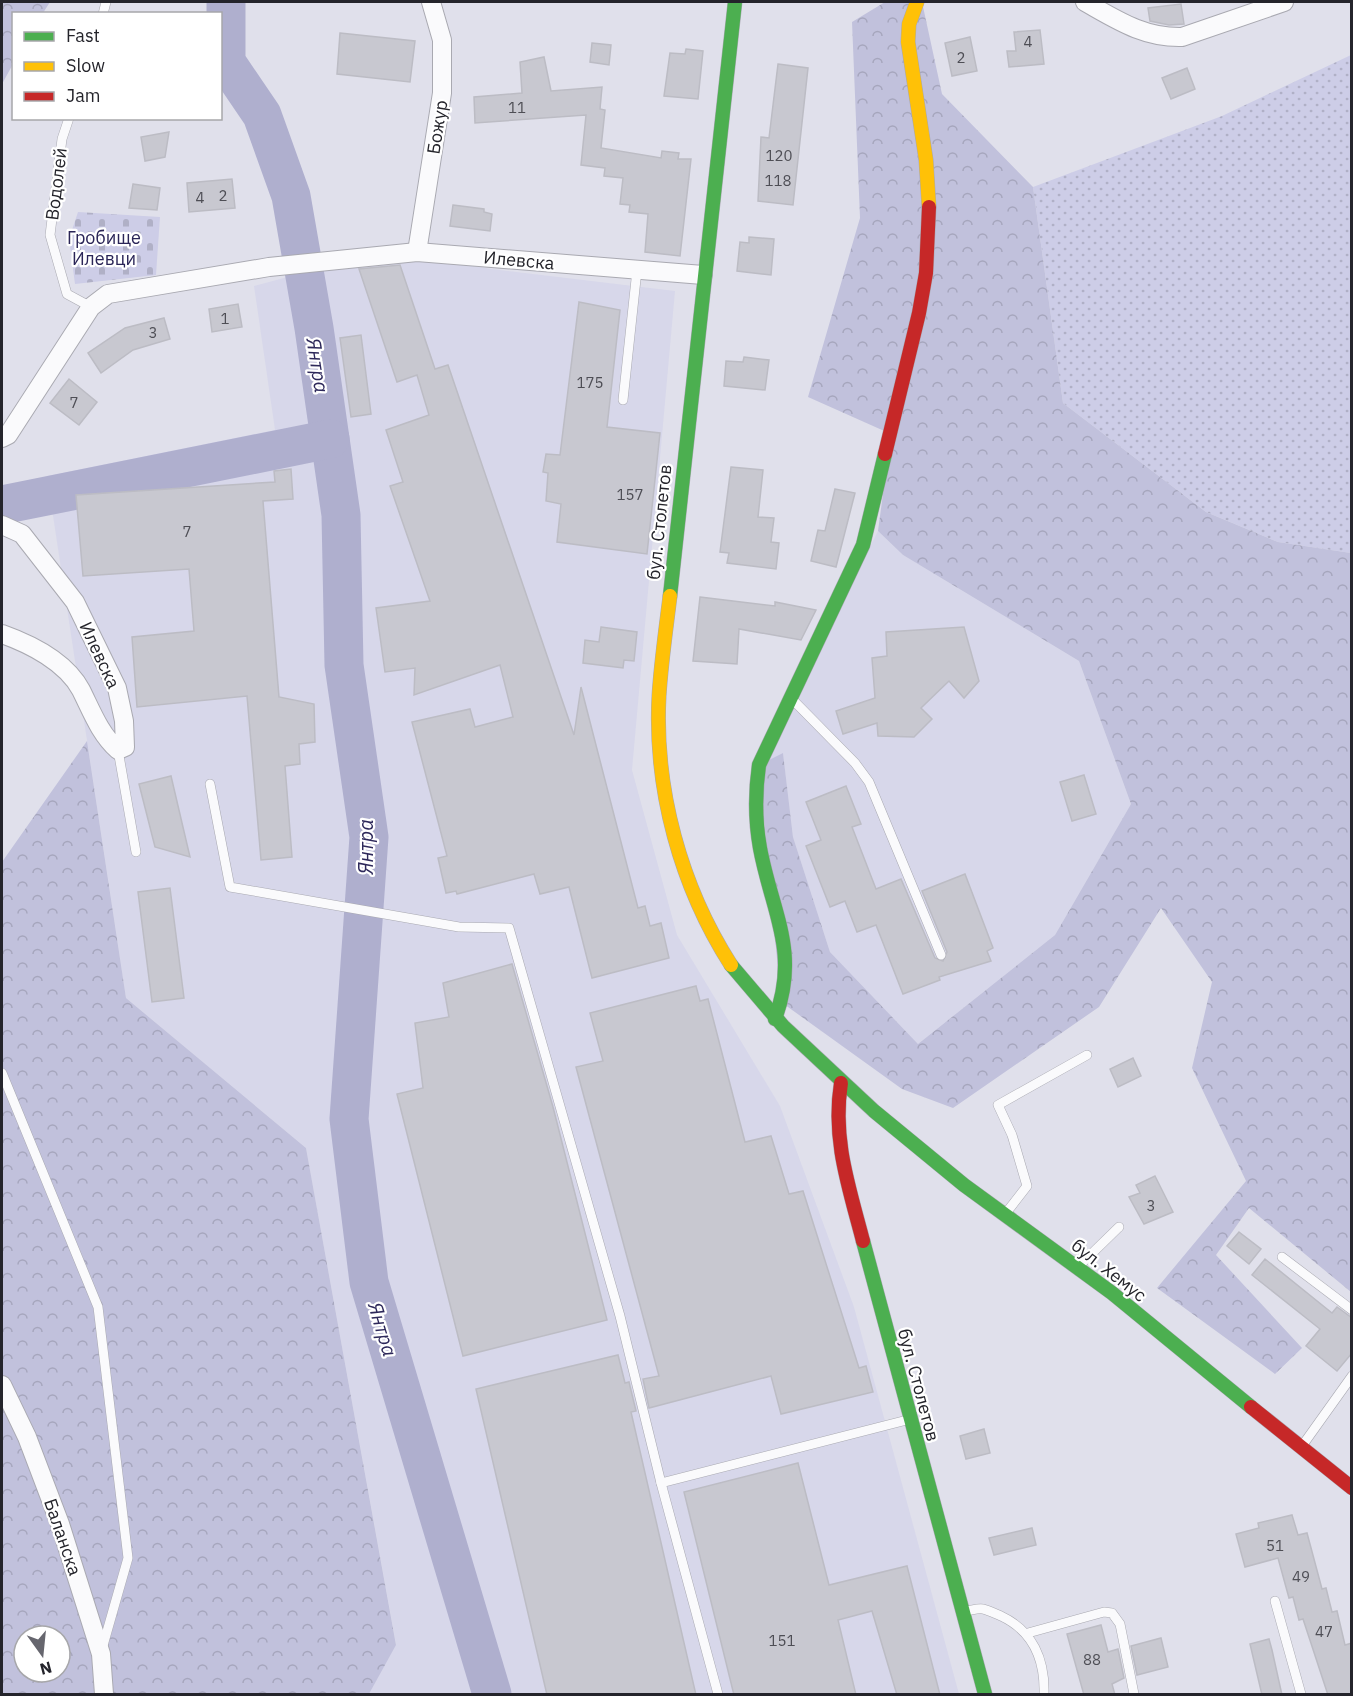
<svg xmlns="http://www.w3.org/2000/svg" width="1353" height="1696" viewBox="0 0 1353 1696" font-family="'IBM Plex Sans',sans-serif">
	<defs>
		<pattern id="green-dots" width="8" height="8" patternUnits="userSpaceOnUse" patternTransform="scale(1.5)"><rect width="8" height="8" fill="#cdcde7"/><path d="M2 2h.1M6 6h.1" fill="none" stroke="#b0b0c6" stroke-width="1.8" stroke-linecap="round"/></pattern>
		<pattern id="forest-crowns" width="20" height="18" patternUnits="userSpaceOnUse" patternTransform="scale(1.5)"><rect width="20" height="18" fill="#c1c1dc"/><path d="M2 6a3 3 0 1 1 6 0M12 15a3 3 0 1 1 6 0" fill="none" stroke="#a6a6bd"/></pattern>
		<pattern id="cemetery-stones" width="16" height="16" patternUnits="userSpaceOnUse" patternTransform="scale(1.5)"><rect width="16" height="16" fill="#cdcde7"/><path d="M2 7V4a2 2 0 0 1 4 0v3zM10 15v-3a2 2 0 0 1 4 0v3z" fill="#b0b0c6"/></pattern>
	</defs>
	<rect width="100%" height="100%" fill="#e0e0eb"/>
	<g fill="#d7d7ea">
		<polygon points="419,256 491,269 675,291 632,770 677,935 780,1106 854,1307 959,1694 369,1694 396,1644 306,1148 126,998 47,476 275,430 254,286 321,268"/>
		<polygon points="878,531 903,555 1079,661 1131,804 1055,935 918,1044 830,952 793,837 783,754 759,765"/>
	</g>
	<polygon fill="url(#green-dots)" points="1351,55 1351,553 1278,542 1206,512 1063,403 1033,187 1222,116"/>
	<g fill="url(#forest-crowns)" fill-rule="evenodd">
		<polygon points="2,2 50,2 43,13 14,14 13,64 2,84"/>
		<polygon points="885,2 922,2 942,94 1033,187 1063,403 1206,512 1278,542 1351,553 1351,1292 1249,1208 1216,1255 1302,1348 1275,1374 1157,1288 1246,1181 1192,1068 1212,982 1161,908 1099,1007 953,1108 902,1089 781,1002 759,765 783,753 793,837 830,952 918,1044 1055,935 1131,804 1079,661 903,555 878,531 891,434 808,397 860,218 852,22"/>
		<path d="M87,741l39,257 180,150 90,497 -27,49h-367v-832zM24,1636h36v36h-36z"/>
	</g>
	<polygon fill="url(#cemetery-stones)" points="78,212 160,217 156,275 75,284 69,239"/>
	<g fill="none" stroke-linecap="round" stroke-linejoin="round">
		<g stroke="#afafce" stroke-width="39">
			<polyline points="226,2 226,62 262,115 291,196 314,328 341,515 344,665 369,837 349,1119 369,1282 492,1694"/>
			<polyline points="2,505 330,439"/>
		</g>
	</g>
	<g fill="#c8c8d0" stroke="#bcbcc4" stroke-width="1.5">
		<polygon points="1181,4 1184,24 1169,25 1150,21 1148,8"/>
		<polygon points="1040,30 1044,64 1009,67 1007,51 1016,51 1014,32"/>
		<polygon points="340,33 415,41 410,82 337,74"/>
		<polygon points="970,37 977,71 952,76 945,43"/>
		<polygon points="592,43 611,45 609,65 590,62"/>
		<polygon points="686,49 703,51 698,99 664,96 670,53 685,54"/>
		<polygon points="544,57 551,91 602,87 600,109 605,110 601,148 661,158 662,151 679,153 678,159 691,159 680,256 645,252 648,214 629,212 630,205 620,204 623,178 604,176 605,168 581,165 586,115 475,123 474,97 522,93 520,62"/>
		<polygon points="778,64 808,68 793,205 758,201 761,137 769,138"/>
		<polygon points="1187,68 1195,89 1171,99 1162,78"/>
		<polygon points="169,132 165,157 145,161 141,137"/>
		<polygon points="232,179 235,208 189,212 187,183"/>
		<polygon points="133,184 160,188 157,210 129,208"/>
		<polygon points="453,205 484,209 484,212 492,214 490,231 450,226"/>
		<polygon points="749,237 774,239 771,275 737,271 740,242 749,243"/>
		<polygon points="400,265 435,369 448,365 574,735 581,687 638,908 645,906 650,926 661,923 669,958 592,978 569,887 540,894 534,874 457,894 456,891 446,893 438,858 447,856 412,722 470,709 475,727 513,717 500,665 414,695 415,668 385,672 376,608 430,601 390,486 403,482 386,430 429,415 417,375 397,382 359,269"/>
		<polygon points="579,302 620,310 607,427 660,433 647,554 557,542 561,504 546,501 548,473 543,472 546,454 560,455"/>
		<polygon points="238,304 242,327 212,332 209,309"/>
		<polygon points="164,318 170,339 133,350 101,373 88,353 125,328"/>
		<polygon points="361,335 371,414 351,417 340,338"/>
		<polygon points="744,357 769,360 765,390 724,386 726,361 743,362"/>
		<polygon points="69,379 97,402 79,425 50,403"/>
		<polygon points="731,467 763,470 758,517 774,518 771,542 779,543 776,569 727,563 729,553 720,552"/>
		<polygon points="291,469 293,499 263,501 279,697 314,704 315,742 299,744 300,764 285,766 292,857 261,860 247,696 137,707 132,637 194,631 189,569 83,576 76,495 275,482 274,471"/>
		<polygon points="835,489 855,493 836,567 811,561 818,530 825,531"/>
		<polygon points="700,597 775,606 775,602 816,610 801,640 739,629 737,664 693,661"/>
		<polygon points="601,627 637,632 634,661 624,660 623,668 583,663 585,640 599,642"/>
		<polygon points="964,627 979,681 964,698 949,681 921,708 932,719 914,737 878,736 877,723 843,734 836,711 875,698 872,658 887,656 886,632"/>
		<polygon points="1084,775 1096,814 1072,821 1060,782"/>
		<polygon points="171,776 190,857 155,847 139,784"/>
		<polygon points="846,786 861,824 852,827 876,889 901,879 935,958 943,961 947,952 922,891 965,874 993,948 987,951 991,961 939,977 940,980 903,994 876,925 857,932 845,901 830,907 806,846 821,840 806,802"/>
		<polygon points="170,888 184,998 152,1002 138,892"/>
		<polygon points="512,964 553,1107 607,1320 463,1356 397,1094 423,1088 415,1023 449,1017 443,983"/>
		<polygon points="696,986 700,1001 708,999 745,1142 771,1136 789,1194 803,1191 859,1368 866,1366 873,1392 781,1414 771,1376 649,1408 643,1379 659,1376 576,1067 603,1061 590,1013"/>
		<polygon points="1133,1058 1141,1076 1118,1087 1110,1069"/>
		<polygon points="1155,1176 1173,1212 1144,1224 1129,1197 1140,1193 1136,1185"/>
		<polygon points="1239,1232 1261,1249 1249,1264 1227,1246"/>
		<polygon points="1265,1259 1332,1313 1337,1307 1352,1318 1352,1353 1337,1371 1306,1346 1320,1329 1252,1275"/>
		<polygon points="618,1355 625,1383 629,1382 636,1411 631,1412 696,1695 547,1695 476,1389"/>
		<polygon points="984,1429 990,1453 966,1459 960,1436"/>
		<polygon points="798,1463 829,1585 907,1566 940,1695 897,1695 872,1611 838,1620 856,1695 734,1695 684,1492"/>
		<polygon points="1292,1515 1298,1535 1307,1533 1322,1589 1326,1588 1332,1612 1337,1611 1345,1645 1352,1643 1352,1695 1328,1695 1303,1619 1299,1620 1293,1597 1289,1598 1278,1558 1245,1567 1236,1534 1259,1528 1258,1523"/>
		<polygon points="1032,1528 1036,1545 994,1555 989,1538"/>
		<polygon points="1101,1625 1108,1652 1118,1649 1124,1678 1112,1684 1115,1695 1084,1695 1067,1634"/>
		<polygon points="1161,1638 1168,1667 1137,1675 1131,1646"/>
		<polygon points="1269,1639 1272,1650 1282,1695 1262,1695 1250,1644"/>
	</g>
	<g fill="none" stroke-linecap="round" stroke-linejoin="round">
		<defs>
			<g id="lane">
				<polyline points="103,14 106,2"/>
				<polyline points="69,118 62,139 50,235 67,294 91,307"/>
				<polyline points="623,400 637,270"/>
				<polyline points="792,699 855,763 869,782 941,955"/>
				<polyline points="118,750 136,852"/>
				<polyline points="210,784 230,887 459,927 509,928 620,1316 661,1483 907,1420"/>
				<polyline points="2,1073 98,1307 128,1558 102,1649"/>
				<polyline points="1006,1213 1027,1186 1012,1135 998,1105 1087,1055"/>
				<polyline points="1282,1257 1352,1310"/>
				<polyline points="1080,1265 1119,1227"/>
				<polyline points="1302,1446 1352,1376"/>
				<polyline points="661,1483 718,1694"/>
				<polyline points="1275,1601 1301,1694"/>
				<path d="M964,1611c6,0 13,-3 19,-2 5,1 13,5 18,7 32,15 44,44 43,78"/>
				<polyline points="1028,1633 1104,1612 1112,1613 1120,1624 1134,1694"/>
			</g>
			<g id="street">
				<path d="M1085,2c32,18 59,36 97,35l102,-35"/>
				<polyline points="417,252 442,93 442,40 431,2"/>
				<polyline points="2,438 8,435 91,307 108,294 269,267 417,252 703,275"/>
				<path d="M2,525l20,9 53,68 42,86 7,33 1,26 -7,3c-18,-16 -26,-38 -37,-60 -15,-28 -51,-46 -79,-56"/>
				<polyline points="2,1385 27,1437 60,1524 101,1654 104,1694"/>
			</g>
			<g id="fast">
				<polyline points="670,596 735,2"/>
				<polyline points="731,965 783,1026 874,1111 964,1185 1112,1293 1251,1407"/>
				<path d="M775,1019c25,-68 -3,-106 -15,-171 -5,-28 -5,-55 -1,-83l104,-220 22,-91"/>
				<polyline points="863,1241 985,1694"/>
			</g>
			<g id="slow">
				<polyline points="917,2 909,24 908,42 926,160 929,207"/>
				<path d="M670,596c-4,33 -9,67 -11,100 -5,94 22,191 72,269"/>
			</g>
			<g id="jam">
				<polyline points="885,454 919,313 926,273 929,207"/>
				<path d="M841,1083c-9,56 8,104 22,158"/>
				<polyline points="1251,1407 1352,1488"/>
			</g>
		</defs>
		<use href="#lane" stroke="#a9a9b1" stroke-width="10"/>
		<use href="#street" stroke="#a9a9b1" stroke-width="20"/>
		<use href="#fast" stroke="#a9a9b1" stroke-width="15"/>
		<use href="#slow" stroke="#a9a9b1" stroke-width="15"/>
		<use href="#jam" stroke="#a9a9b1" stroke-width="15"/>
		<use href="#lane" stroke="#fafafc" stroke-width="9"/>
		<use href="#street" stroke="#fafafc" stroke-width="18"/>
		<use href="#fast" stroke="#4caf50" stroke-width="14"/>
		<use href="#slow" stroke="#ffc107" stroke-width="14"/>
		<use href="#jam" stroke="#c62828" stroke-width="14"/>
	</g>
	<g text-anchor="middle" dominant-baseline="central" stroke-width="4.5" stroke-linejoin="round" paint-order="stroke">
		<g font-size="15" fill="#4e4e55">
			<text x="1028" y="41">4</text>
			<text x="961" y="57">2</text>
			<text x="517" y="107">11</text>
			<text x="779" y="155">120</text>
			<text x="778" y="180">118</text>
			<text x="223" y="195">2</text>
			<text x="200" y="197">4</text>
			<text x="225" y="318">1</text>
			<text x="153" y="332">3</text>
			<text x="590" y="382">175</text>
			<text x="74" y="402">7</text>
			<text x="630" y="494">157</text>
			<text x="187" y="531">7</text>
			<text x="1151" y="1205">3</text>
			<text x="1275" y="1545">51</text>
			<text x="1301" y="1576">49</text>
			<text x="1324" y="1631">47</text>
			<text x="782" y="1640">151</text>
			<text x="1092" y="1659">88</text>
		</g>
		<g font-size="18" fill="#24242b" stroke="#fff">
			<text transform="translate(437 127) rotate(-81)">Божур</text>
			<text transform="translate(56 184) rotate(-83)">Водолей</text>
			<text transform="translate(519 260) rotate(5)">Илевска</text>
			<text transform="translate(659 522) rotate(-84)">бул. Столетов</text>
			<text transform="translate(100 655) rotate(65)">Илевска</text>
			<text transform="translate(1109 1270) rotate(38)">бул. Хемус</text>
			<text transform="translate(919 1385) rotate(75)">бул. Столетов</text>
			<text transform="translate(63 1537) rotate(71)">Баланска</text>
		</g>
		<g font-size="18" fill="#2a2557" stroke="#fff">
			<text x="104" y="237">Гробище<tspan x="104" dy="21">Илевци</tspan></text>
		</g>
		<g font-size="20" font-style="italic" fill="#2d285a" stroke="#fff">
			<text transform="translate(318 365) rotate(81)">Янтра</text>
			<text transform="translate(365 847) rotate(-90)">Янтра</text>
			<text transform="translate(383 1329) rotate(73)">Янтра</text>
		</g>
	</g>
	<rect width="1353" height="1696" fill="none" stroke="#24242b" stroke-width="6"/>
	<rect x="12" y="12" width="210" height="108" fill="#ffffff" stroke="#a7a7aa" stroke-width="1.5"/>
	<rect x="24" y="32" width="30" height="9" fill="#4caf50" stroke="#a7a7aa" stroke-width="1.5"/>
	<text x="66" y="42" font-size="18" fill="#24242b">Fast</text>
	<rect x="24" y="62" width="30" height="9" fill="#ffc107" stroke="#a7a7aa" stroke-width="1.5"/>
	<text x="66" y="72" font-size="18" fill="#24242b">Slow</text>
	<rect x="24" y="92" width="30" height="9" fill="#c62828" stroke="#a7a7aa" stroke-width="1.5"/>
	<text x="66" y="102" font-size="18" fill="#24242b">Jam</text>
	<g transform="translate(42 1654) rotate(165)"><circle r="28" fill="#ffffff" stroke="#a7a7aa" stroke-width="1.5"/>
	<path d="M0-4.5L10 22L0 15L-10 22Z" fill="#66666e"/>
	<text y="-9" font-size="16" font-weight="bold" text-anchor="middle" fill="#24242b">N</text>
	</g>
</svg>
